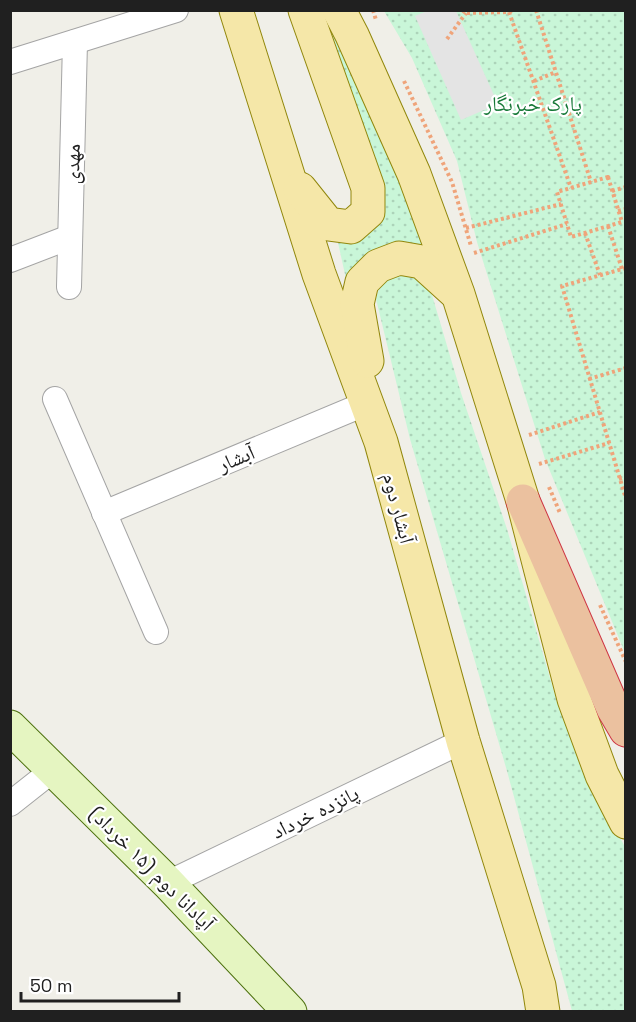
<svg xmlns="http://www.w3.org/2000/svg" width="636" height="1022" viewBox="0 0 636 1022" font-family="'Space Grotesk','Noto Naskh Arabic',sans-serif">
	<defs>
		<pattern id="park-dots" width="8" height="8" patternUnits="userSpaceOnUse" patternTransform="scale(1.5)"><rect width="8" height="8" fill="#c9f6d8"/><path d="M2 2h.1M6 6h.1" fill="none" stroke="#acd3b9" stroke-width="1.8" stroke-linecap="round"/></pattern>
	</defs>
	<rect width="100%" height="100%" fill="#f0efe8"/>
	<g fill="url(#park-dots)">
		<polygon points="321,11 361,75 430,252 348,288 337,238 372,231"/>
		<polygon points="384,11 625,11 625,653 545,459 477,242 457,161 412,58"/>
		<path d="M396,274l27,5 9,16 29,98 46,136 49,170 31,77 38,71v164h-53l-65,-240 -97,-332 -34,-140c4,-14 6,-20 20,-25z"/>
	</g>
	<polygon fill="#e4e4e4" points="427,11 456,11 498,104 461,120 415,16"/>
	<g fill="none" stroke-linecap="round" stroke-linejoin="round">
		<defs>
			<g id="minor">
				<polyline points="10,62 176,10"/>
				<polyline points="10,260 70,237"/>
				<polyline points="69,287 75,42"/>
				<polyline points="55,399 156,632"/>
				<polyline points="104,513 367,403"/>
				<polyline points="10,804 53,770"/>
				<polyline points="168,883 463,741"/>
			</g>
			<polyline id="secondary" points="10,727 168,883 290,1012"/>
			<g id="primary">
				<polyline points="236,10 319,274 381,442 463,741 539,986 543,1012"/>
				<polyline points="339,10 352,35 414,174 458,294 523,501 574,699 602,775 626,822"/>
				<polyline points="300,189 328,224 351,227 368,212 368,188 305,10"/>
				<polyline points="367,361 357,304 362,282 378,266 399,258 422,262 454,291"/>
			</g>
			<polyline id="trunk" points="523,501 613,708 626,730"/>
		</defs>
		<use href="#minor" stroke="#a4a4a4" stroke-width="26"/>
		<use href="#secondary" stroke="#4d710e" stroke-width="35"/>
		<use href="#primary" stroke="#91870c" stroke-width="35"/>
		<use href="#trunk" stroke="#ce3543" stroke-width="35"/>
		<g stroke="#efa47a" stroke-width="4" stroke-dasharray="3 3" stroke-linecap="butt">
			<polyline points="373,10 376,20"/>
			<polyline points="462,10 466,13 509,12 514,10"/>
			<polyline points="536,10 591,182"/>
			<polyline points="509,12 571,188"/>
			<polyline points="447,39 466,13"/>
			<polyline points="404,81 452,182 471,246"/>
			<polyline points="534,81 556,72"/>
			<polygon points="608,177 622,222 571,237 557,192"/>
			<polyline points="612,191 626,187"/>
			<polyline points="618,211 626,209"/>
			<polyline points="608,226 622,269"/>
			<polyline points="466,228 561,204"/>
			<polyline points="585,233 600,275"/>
			<polyline points="474,253 567,224"/>
			<polyline points="626,268 562,286 626,499"/>
			<polyline points="589,379 626,368"/>
			<polyline points="529,435 600,412"/>
			<polyline points="539,464 609,443"/>
			<polyline points="619,479 626,477"/>
			<polyline points="549,487 560,513"/>
			<polyline points="600,605 626,662"/>
		</g>
		<use href="#minor" stroke="#fff" stroke-width="24"/>
		<use href="#secondary" stroke="#e5f5c1" stroke-width="33"/>
		<use href="#primary" stroke="#f5e7a8" stroke-width="33"/>
		<use href="#trunk" stroke="#ebc19f" stroke-width="33"/>
	</g>
	<g text-anchor="middle" dominant-baseline="central" stroke-width="4.5" stroke-linejoin="round" paint-order="stroke">
		<g font-size="21" fill="#157836" stroke="#fff">
			<text x="533" y="103">پارک خبرنگار</text>
		</g>
		<g font-size="21" fill="#202020" stroke="#fff">
			<text transform="translate(72 164) rotate(-89)">مهدی</text>
			<text transform="translate(236 458) rotate(-23)">آبشار</text>
			<text transform="translate(399 508) rotate(75)">آبشار دوم</text>
			<text transform="translate(315 812) rotate(-26)">پانزده خرداد</text>
			<text transform="translate(152 868) rotate(45)">آپادانا دوم (۱۵ خرداد)</text>
		</g>
	</g>
	<rect width="636" height="1022" fill="none" stroke="#202020" stroke-width="24"/>
	<path d="M21 992v9h158v-9" fill="none" stroke="#202020" stroke-width="3"/>
	<text x="30" y="992" font-size="18" fill="#202020" stroke="#ffffff" stroke-width="4.5" paint-order="stroke">50 m</text>
</svg>
